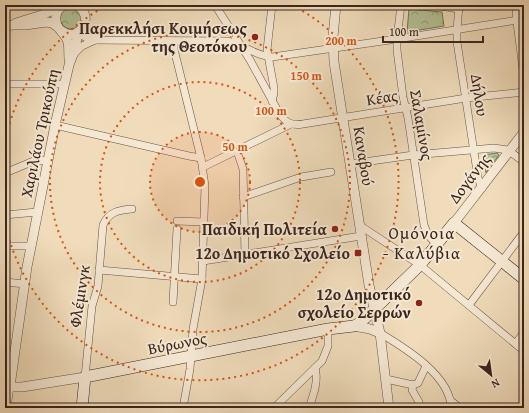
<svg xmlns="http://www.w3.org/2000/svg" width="529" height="413" viewBox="0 0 529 413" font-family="'Gentium Book Plus',serif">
	<defs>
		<pattern id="forest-crowns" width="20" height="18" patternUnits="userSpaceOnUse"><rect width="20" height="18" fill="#b3c295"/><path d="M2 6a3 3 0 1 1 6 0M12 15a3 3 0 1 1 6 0" fill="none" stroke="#939d79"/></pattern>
	</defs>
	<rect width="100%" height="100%" fill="#f0dcbb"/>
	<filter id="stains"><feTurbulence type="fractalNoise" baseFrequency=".005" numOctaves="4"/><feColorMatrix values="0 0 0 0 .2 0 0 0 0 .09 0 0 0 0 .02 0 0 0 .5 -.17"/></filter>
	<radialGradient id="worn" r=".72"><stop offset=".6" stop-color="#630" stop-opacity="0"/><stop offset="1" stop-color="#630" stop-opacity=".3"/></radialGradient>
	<g fill="url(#forest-crowns)" stroke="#767459">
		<circle cx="71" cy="18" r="11"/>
		<polygon points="409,9 442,12 444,26 407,32"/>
		<polygon points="497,153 499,155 486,173 483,155"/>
	</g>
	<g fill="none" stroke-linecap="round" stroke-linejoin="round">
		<defs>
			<g id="minor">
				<path d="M215,5l35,55 29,53c7,10 13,13 24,11l163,-26 58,-6"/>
				<polyline points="401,5 397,39 397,50 403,97 408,118 424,225 428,235 437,245"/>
				<polyline points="434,5 459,9"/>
				<polyline points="459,5 457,30 457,42 478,178 482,188"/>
				<polyline points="517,5 516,15 524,77"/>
				<polyline points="85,24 90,33 98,39"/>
				<path d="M80,31l3,5 7,4 137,1c16,3 28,15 45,16l125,-18 127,-20"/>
				<polyline points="172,41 201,158 205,186 202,279 193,329 190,369 183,408"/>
				<polyline points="74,54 82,46 95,40"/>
				<polyline points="5,84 65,84"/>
				<polyline points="272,101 274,93 274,88 267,50 272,5"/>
				<polyline points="55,125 189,156 201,158"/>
				<polyline points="237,151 243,169 245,255"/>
				<polyline points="350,164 413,155 494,148 508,150 524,162"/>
				<polyline points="203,167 291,124"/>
				<polyline points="5,173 36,160 48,161"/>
				<polyline points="243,197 301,177 331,172"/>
				<polyline points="5,215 37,212"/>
				<polyline points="177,221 204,222"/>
				<polyline points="359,225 420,265 524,351"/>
				<polyline points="5,246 31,246"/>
				<polyline points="203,261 361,236"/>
				<polyline points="99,270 202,279"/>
				<polyline points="5,282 25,284"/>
				<polyline points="173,302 177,229"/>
				<polyline points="469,305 524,232"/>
				<path d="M380,333c25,15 71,43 71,75"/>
				<polyline points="516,343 524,332"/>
				<path d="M85,377l7,-71 6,-20 5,-61c6,-13 15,-15 29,-16"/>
				<polyline points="386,379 413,385 418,383 426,366"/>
				<polyline points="413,385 412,390 419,402"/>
				<polyline points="451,401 460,408"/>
				<polyline points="7,408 10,386"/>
				<polyline points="274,408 322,361 328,346 328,329"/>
				<path d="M309,408c4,-12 10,-27 6,-40"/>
			</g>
			<g id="tertiary">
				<path d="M64,5c-5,3 -9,8 -8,15 0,5 2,9 6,11 16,13 35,-15 14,-26"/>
				<polyline points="336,5 333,37 334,62 369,285 380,333 389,408"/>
				<polyline points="16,23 42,15 60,7"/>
				<polyline points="5,26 13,25 25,25 47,22 52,23 58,27"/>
				<path d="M61,31c10,11 7,15 8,28"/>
				<polyline points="454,223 524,132"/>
				<polyline points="354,326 370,329 380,333"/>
				<polyline points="5,385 14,387 22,387 85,377"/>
				<polyline points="10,386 27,267 55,125 69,65 75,49 78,32"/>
			</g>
			<polyline id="secondary" points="82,408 85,377 328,329 354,326 360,323 420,265 454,223 524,279"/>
		</defs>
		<use href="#minor" stroke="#675344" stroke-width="8"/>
		<use href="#tertiary" stroke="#675344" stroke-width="10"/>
		<use href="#secondary" stroke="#39251d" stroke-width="12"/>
		<use href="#minor" stroke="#f5e8d3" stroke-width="7"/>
		<use href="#tertiary" stroke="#f5e8d3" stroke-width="9"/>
		<use href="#secondary" stroke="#f5e8d3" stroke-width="11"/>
	</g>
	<circle cx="200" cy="182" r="50" fill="#d6540e" fill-opacity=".12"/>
	<g fill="none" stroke="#d6540e" stroke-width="2" stroke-dasharray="2 4">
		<circle cx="200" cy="182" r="50"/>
		<circle cx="200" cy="182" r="100"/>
		<circle cx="200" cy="182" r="150"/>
		<path d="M5 141A199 199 0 0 1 108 5M292 5A199 199 0 1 1 5 223"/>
	</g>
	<g fill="#8f2418" stroke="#f5e8d3" stroke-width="1.5">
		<circle cx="255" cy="37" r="4"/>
		<circle cx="335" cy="229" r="4"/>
		<rect x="354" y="249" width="8" height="8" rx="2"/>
		<circle cx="419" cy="303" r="4"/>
	</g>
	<g text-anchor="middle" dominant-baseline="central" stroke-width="4" stroke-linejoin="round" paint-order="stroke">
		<g font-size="16" font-weight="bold" fill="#39251d" stroke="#f5e8d3" text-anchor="end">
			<text x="247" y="28">Παρεκκλήσι Κοιμήσεως<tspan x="247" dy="18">της Θεοτόκου</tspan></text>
			<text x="327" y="229">Παιδική Πολιτεία</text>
			<text x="350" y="253">12ο Δημοτικό Σχολείο</text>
			<text x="411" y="294">12ο Δημοτικό<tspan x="411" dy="18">σχολείο Σερρών</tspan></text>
		</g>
		<g font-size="16" fill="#39251d" stroke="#f5e8d3">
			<text transform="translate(480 95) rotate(81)">Δήλου</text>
			<text transform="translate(382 97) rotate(-9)">Κέας</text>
			<text transform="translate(422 125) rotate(80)">Σαλαμίνος</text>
			<text transform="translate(39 133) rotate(-78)">Χαριλάου Τρικούπη</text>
			<text transform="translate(364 156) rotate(81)">Καναβού</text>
			<text transform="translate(469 178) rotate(-53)">Δογάνης</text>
			<text transform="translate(79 296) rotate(-81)">Φλέμινγκ</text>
			<text transform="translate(177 343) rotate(-11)">Βύρωνος</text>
		</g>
		<g font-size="17" letter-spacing="1" fill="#39251d" stroke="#f5e8d3">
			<text x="422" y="232">Ομόνοια<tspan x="422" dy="20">- Καλύβια</tspan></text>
		</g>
	</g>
	<circle cx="200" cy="182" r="6" fill="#d6540e" stroke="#f5e8d3" stroke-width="2"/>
	<g font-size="12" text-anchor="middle" font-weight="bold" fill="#d6540e" stroke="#f5e8d3" stroke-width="4" stroke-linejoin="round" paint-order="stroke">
		<text x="341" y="45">200 m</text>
		<text x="306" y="80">150 m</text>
		<text x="271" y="115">100 m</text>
		<text x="235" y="151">50 m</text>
	</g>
	<rect width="529" height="413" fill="none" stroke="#f0dcbb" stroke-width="20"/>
	<rect x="6" y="6" width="517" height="401" fill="none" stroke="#39251d" stroke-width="2"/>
	<rect x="10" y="10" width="509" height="393" fill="none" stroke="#39251d"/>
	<g transform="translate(491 375) rotate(151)" stroke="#f5e8d3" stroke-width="3" paint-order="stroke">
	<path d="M0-3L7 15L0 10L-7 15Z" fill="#39251d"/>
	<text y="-6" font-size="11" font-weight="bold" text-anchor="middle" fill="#39251d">N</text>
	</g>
	<path d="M383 36v6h100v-6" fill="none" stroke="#39251d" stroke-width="2"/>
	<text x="389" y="36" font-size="12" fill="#39251d" stroke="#f5e8d3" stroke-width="3" paint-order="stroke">100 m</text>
	<rect width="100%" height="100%" filter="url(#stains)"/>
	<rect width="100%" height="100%" fill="url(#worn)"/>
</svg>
